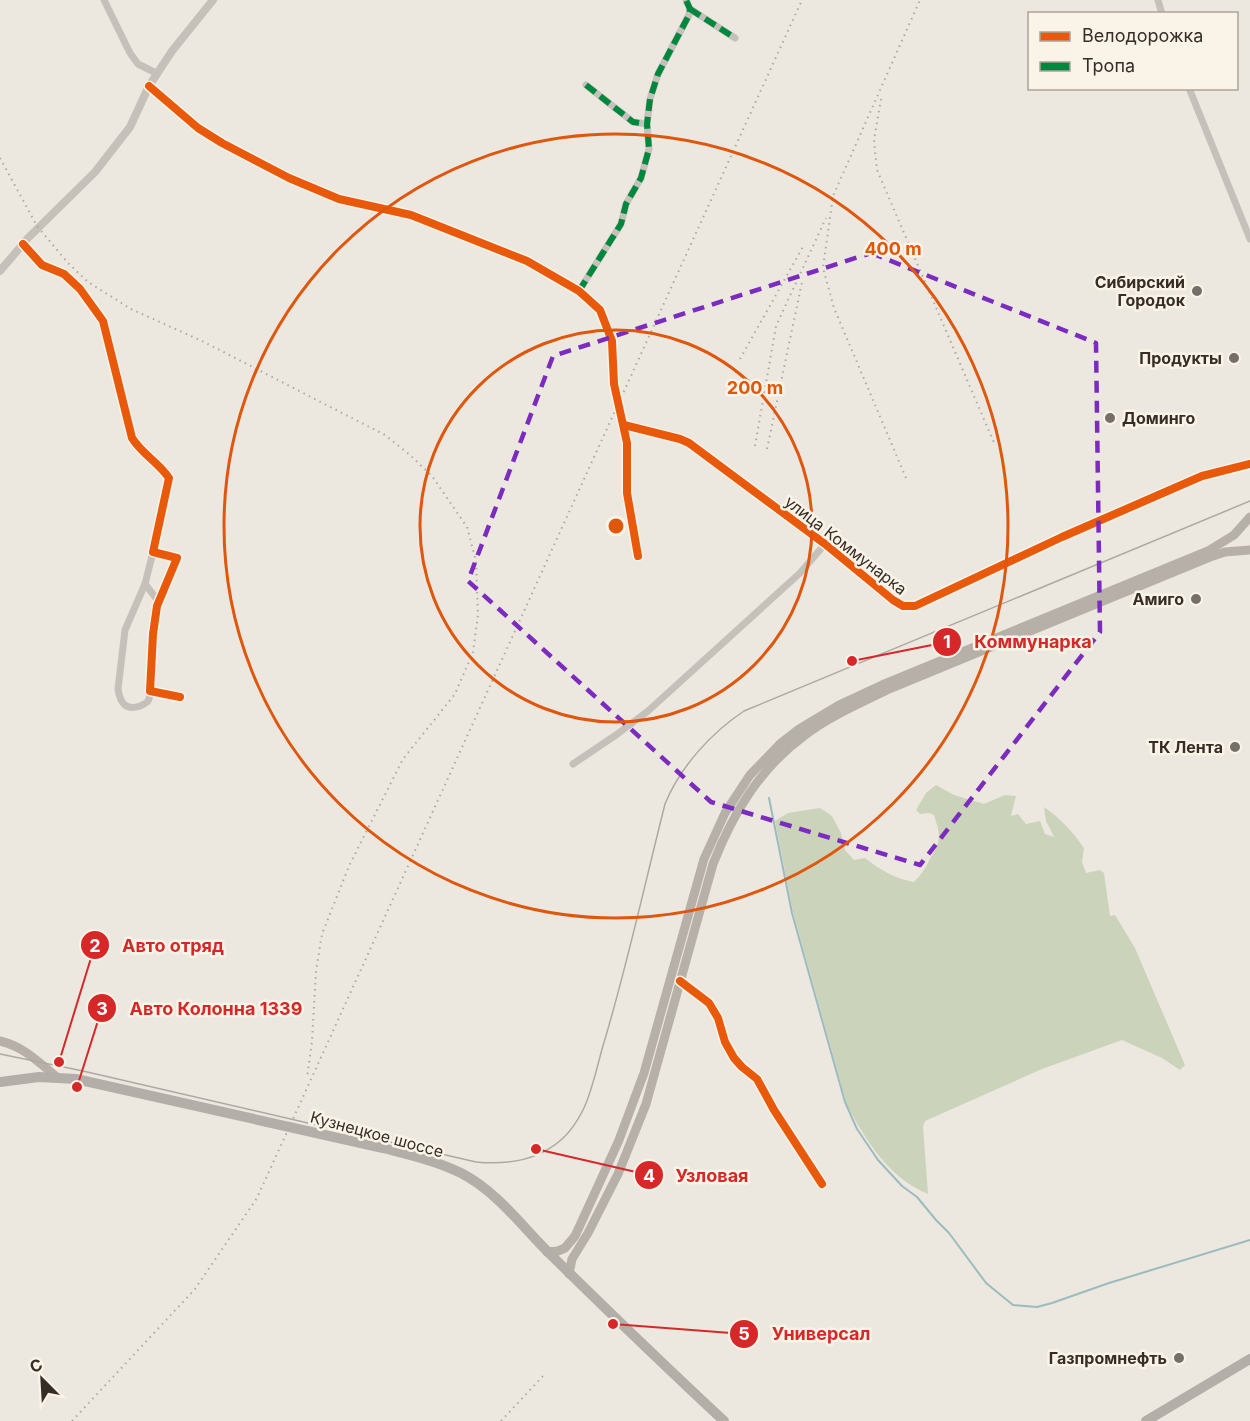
<svg xmlns="http://www.w3.org/2000/svg" width="1250" height="1421" viewBox="0 0 1250 1421" font-family="Inter,sans-serif">
	<rect width="100%" height="100%" fill="#ece8e0"/>
	<path fill="#cbd3ba" d="M936,785l18,10 30,9 21,-9 11,1 -5,20 7,-2 8,10 14,-3 5,13 9,3 -8,-16 -2,-14c17,12 28,24 40,41l-2,14 4,11 14,-3 4,3 6,43 5,-1 20,33 50,117 -5,5 -18,-12 -40,-18 -80,29 -117,52 -2,6 5,67c-39,-16 -62,-53 -81,-89l-54,-193 -18,-91 13,-8 32,-5 12,8 9,17 4,17 9,10 11,-2c15,12 31,21 49,24 8,-8 12,-15 17,-25 11,-17 9,-23 3,-42l-5,-2 -9,1 -4,-4 10,-17z"/>
	<g fill="none" stroke-linecap="round" stroke-linejoin="round">
		<polyline stroke="#9cbbbe" stroke-width="2" points="769,798 792,913 845,1102 857,1129 878,1160 902,1186 917,1197 936,1220 949,1233 986,1283 1013,1305 1037,1307 1052,1303 1109,1283 1250,1240"/>
		<g stroke="#c5c0b9" stroke-width="7">
			<polyline points="104,0 130,53 138,64 156,73"/>
			<polyline points="1158,0 1162,14"/>
			<polyline points="690,9 735,38"/>
			<polyline points="586,85 633,122 647,124"/>
			<polyline points="149,86 198,128 222,143 289,178 339,199 411,215 527,261 579,291 600,310 612,341 614,384 627,443 627,493 638,556"/>
			<polyline points="1189,88 1250,239"/>
			<path d="M23,244l19,21 22,9 16,15 23,32 29,117c11,17 26,24 37,40l-16,74 24,6 -20,48 -4,28 -3,57 30,6"/>
			<polyline points="579,291 621,224 626,204 641,178 649,149 647,124 650,99 658,74 689,15 690,9 686,0"/>
			<polyline points="624,425 680,439 689,443 825,544 893,600 903,606 915,606 1062,537 1202,476 1250,464"/>
			<polyline points="145,584 159,602"/>
			<path d="M150,691c0,4 0,7 -2,10 -1,2 -6,4 -8,5 -14,5 -20,-3 -22,-17l7,-59 20,-46 8,-32"/>
			<polyline points="573,764 616,735 648,711 800,573 825,544"/>
			<polyline points="680,981 709,1003 718,1018 725,1042 734,1058 742,1067 757,1079 774,1110 822,1184"/>
		</g>
		<polyline stroke="#c5c0b9" stroke-width="8" points="0,271 28,238 95,172 130,127 149,86 172,51 213,0"/>
		<g stroke="#b6b0a9" stroke-width="9">
			<path d="M0,1041c25,6 38,21 58,37"/>
			<polyline points="547,1252 558,1251 565,1248 575,1236 619,1140 644,1073 704,859 725,813 750,775 781,743 799,729 839,705 882,685 1208,551 1234,535 1250,517"/>
			<path d="M569,1274l3,-15 16,-26 30,-59 28,-70 67,-240c20,-51 47,-96 92,-129 25,-19 56,-32 84,-46l321,-132 15,-5 25,-2"/>
		</g>
		<g stroke="#b4aea8" stroke-width="10">
			<path d="M0,1082l39,-5 37,2 307,69c27,7 54,13 78,25 37,19 62,55 91,83 57,56 114,111 172,165"/>
			<polyline points="1146,1421 1250,1359"/>
		</g>
		<path stroke="#ada8a3" stroke-width="1.5" d="M0,1054l83,17 393,91c31,3 62,-1 86,-23 9,-8 16,-19 21,-29 10,-20 15,-49 22,-71 23,-77 40,-156 60,-235 15,-37 46,-71 79,-93l506,-210"/>
		<g stroke="#ada8a3" stroke-width="2" stroke-dasharray="1.5 4.5" stroke-linecap="butt">
			<polyline points="881,99 874,140 877,170 995,445"/>
			<polyline points="0,158 37,226 68,263 88,282 131,309 202,341 385,435 410,455 432,476 467,527 476,561 478,615 473,652 455,694 403,759 349,866 322,934 316,971 312,1041 307,1078"/>
			<polyline points="740,359 804,245"/>
			<polyline points="755,446 776,326 826,218"/>
			<polyline points="767,449 802,282"/>
			<polyline points="906,478 834,308 823,268 833,196 920,0"/>
			<polyline points="72,1421 195,1289 257,1198 802,0"/>
			<polyline points="501,1421 543,1376"/>
		</g>
		<g stroke="#00873e" stroke-width="6" stroke-dasharray="12 6" stroke-linecap="butt">
			<polyline points="690,9 735,38"/>
			<polyline points="586,85 633,122 647,124"/>
			<polyline points="579,291 621,224 626,204 641,178 649,149 647,124 650,99 658,74 689,15 690,9 686,0"/>
		</g>
		<defs>
			<g id="cycleway">
				<polyline points="149,86 198,128 222,143 289,178 339,199 411,215 527,261 579,291 600,310 612,341 614,384 627,443 627,493 638,556"/>
				<path d="M23,244l19,21 22,9 16,15 23,32 29,117c11,17 26,24 37,40l-16,74 24,6 -20,48 -4,28 -3,57 30,6"/>
				<polyline points="624,425 680,439 689,443 825,544 893,600 903,606 915,606 1062,537 1202,476 1250,464"/>
				<polyline points="680,981 709,1003 718,1018 725,1042 734,1058 742,1067 757,1079 774,1110 822,1184"/>
			</g>
		</defs>
		<use href="#cycleway" stroke="#faf3e7" stroke-width="11"/>
		<use href="#cycleway" stroke="#e8590c" stroke-width="8"/>
	</g>
	<path fill="none" stroke="#7b2cbf" stroke-width="4.5" stroke-dasharray="12 8" stroke-linejoin="round" d="M871,253l225,90 4,289 -180,233 -209,-63 -243,-221 85,-225z"/>
	<g fill="none" stroke="#df570d" stroke-width="3">
		<circle cx="616" cy="526" r="196"/>
		<circle cx="616" cy="526" r="392"/>
	</g>
	<g fill="#766e68" stroke="#faf3e7" stroke-width="2">
		<circle cx="1197" cy="291" r="6"/>
		<circle cx="1234" cy="358" r="6"/>
		<circle cx="1110" cy="418" r="6"/>
		<circle cx="1196" cy="599" r="6"/>
		<circle cx="1235" cy="747" r="6"/>
		<circle cx="1179" cy="1358" r="6"/>
	</g>
	<g text-anchor="middle" dominant-baseline="central" stroke-width="5" stroke-linejoin="round" paint-order="stroke">
		<g font-size="16" font-weight="bold" fill="#362d27" stroke="#faf3e7" text-anchor="end">
			<text x="1185" y="282">Сибирский<tspan x="1185" dy="18">Городок</tspan></text>
			<text x="1222" y="358">Продукты</text>
			<text x="1122" y="418" text-anchor="start">Доминго</text>
			<text x="1184" y="599">Амиго</text>
			<text x="1223" y="747">ТК Лента</text>
			<text x="1167" y="1358">Газпромнефть</text>
		</g>
		<g font-size="16" fill="#362d27" stroke="#faf3e7">
			<text transform="translate(846 545) rotate(38)">улица Коммунарка</text>
			<text transform="translate(377 1134) rotate(15)">Кузнецкое шоссе</text>
		</g>
	</g>
	<circle cx="616" cy="526" r="9" fill="#df570d" stroke="#faf3e7" stroke-width="3"/>
	<g font-size="18" text-anchor="middle" font-weight="bold" fill="#df570d" stroke="#faf3e7" stroke-width="5" stroke-linejoin="round" paint-order="stroke">
		<text x="893" y="255">400 m</text>
		<text x="755" y="394">200 m</text>
	</g>
	<path fill="none" stroke="#d62828" stroke-width="2" d="M852 661L947 642M59 1062L95 945M77 1087L102 1008M536 1149L649 1175M613 1324L744 1334"/>
	<g fill="#d62828" stroke="#faf3e7" stroke-width="2">
		<circle cx="852" cy="661" r="6"/>
		<circle cx="59" cy="1062" r="6"/>
		<circle cx="77" cy="1087" r="6"/>
		<circle cx="536" cy="1149" r="6"/>
		<circle cx="613" cy="1324" r="6"/>
		<circle cx="947" cy="642" r="15"/>
		<circle cx="95" cy="945" r="15"/>
		<circle cx="102" cy="1008" r="15"/>
		<circle cx="649" cy="1175" r="15"/>
		<circle cx="744" cy="1334" r="15"/>
	</g>
	<g font-size="18" text-anchor="middle" font-weight="bold" fill="#fff">
		<text x="947" y="648">1</text>
		<text x="95" y="952">2</text>
		<text x="102" y="1015">3</text>
		<text x="649" y="1182">4</text>
		<text x="744" y="1340">5</text>
	</g>
	<g font-size="18" text-anchor="middle" font-weight="bold" fill="#d62828" stroke="#faf3e7" stroke-width="5" stroke-linejoin="round" paint-order="stroke">
		<text x="1033" y="648">Коммунарка</text>
		<text x="173" y="952">Авто отряд</text>
		<text x="216" y="1015">Авто Колонна 1339</text>
		<text x="712" y="1182">Узловая</text>
		<text x="821" y="1340">Универсал</text>
	</g>
	<rect x="1028" y="12" width="210" height="78" fill="#faf3e7" stroke="#aca49a" stroke-width="1.5"/>
	<rect x="1040" y="32" width="30" height="9" fill="#e8590c" stroke="#aca49a" stroke-width="1.5"/>
	<text x="1082" y="42" font-size="18" fill="#362d27">Велодорожка</text>
	<rect x="1040" y="62" width="30" height="9" fill="#00873e" stroke="#aca49a" stroke-width="1.5"/>
	<text x="1082" y="72" font-size="18" fill="#362d27">Тропа</text>
	<g transform="translate(42 1379) rotate(336)" stroke="#faf3e7" stroke-width="4.5" paint-order="stroke">
	<path d="M0-4.5L10 22L0 15L-10 22Z" fill="#362d27"/>
	<text y="-9" font-size="16" font-weight="bold" text-anchor="middle" fill="#362d27">С</text>
	</g>
</svg>
